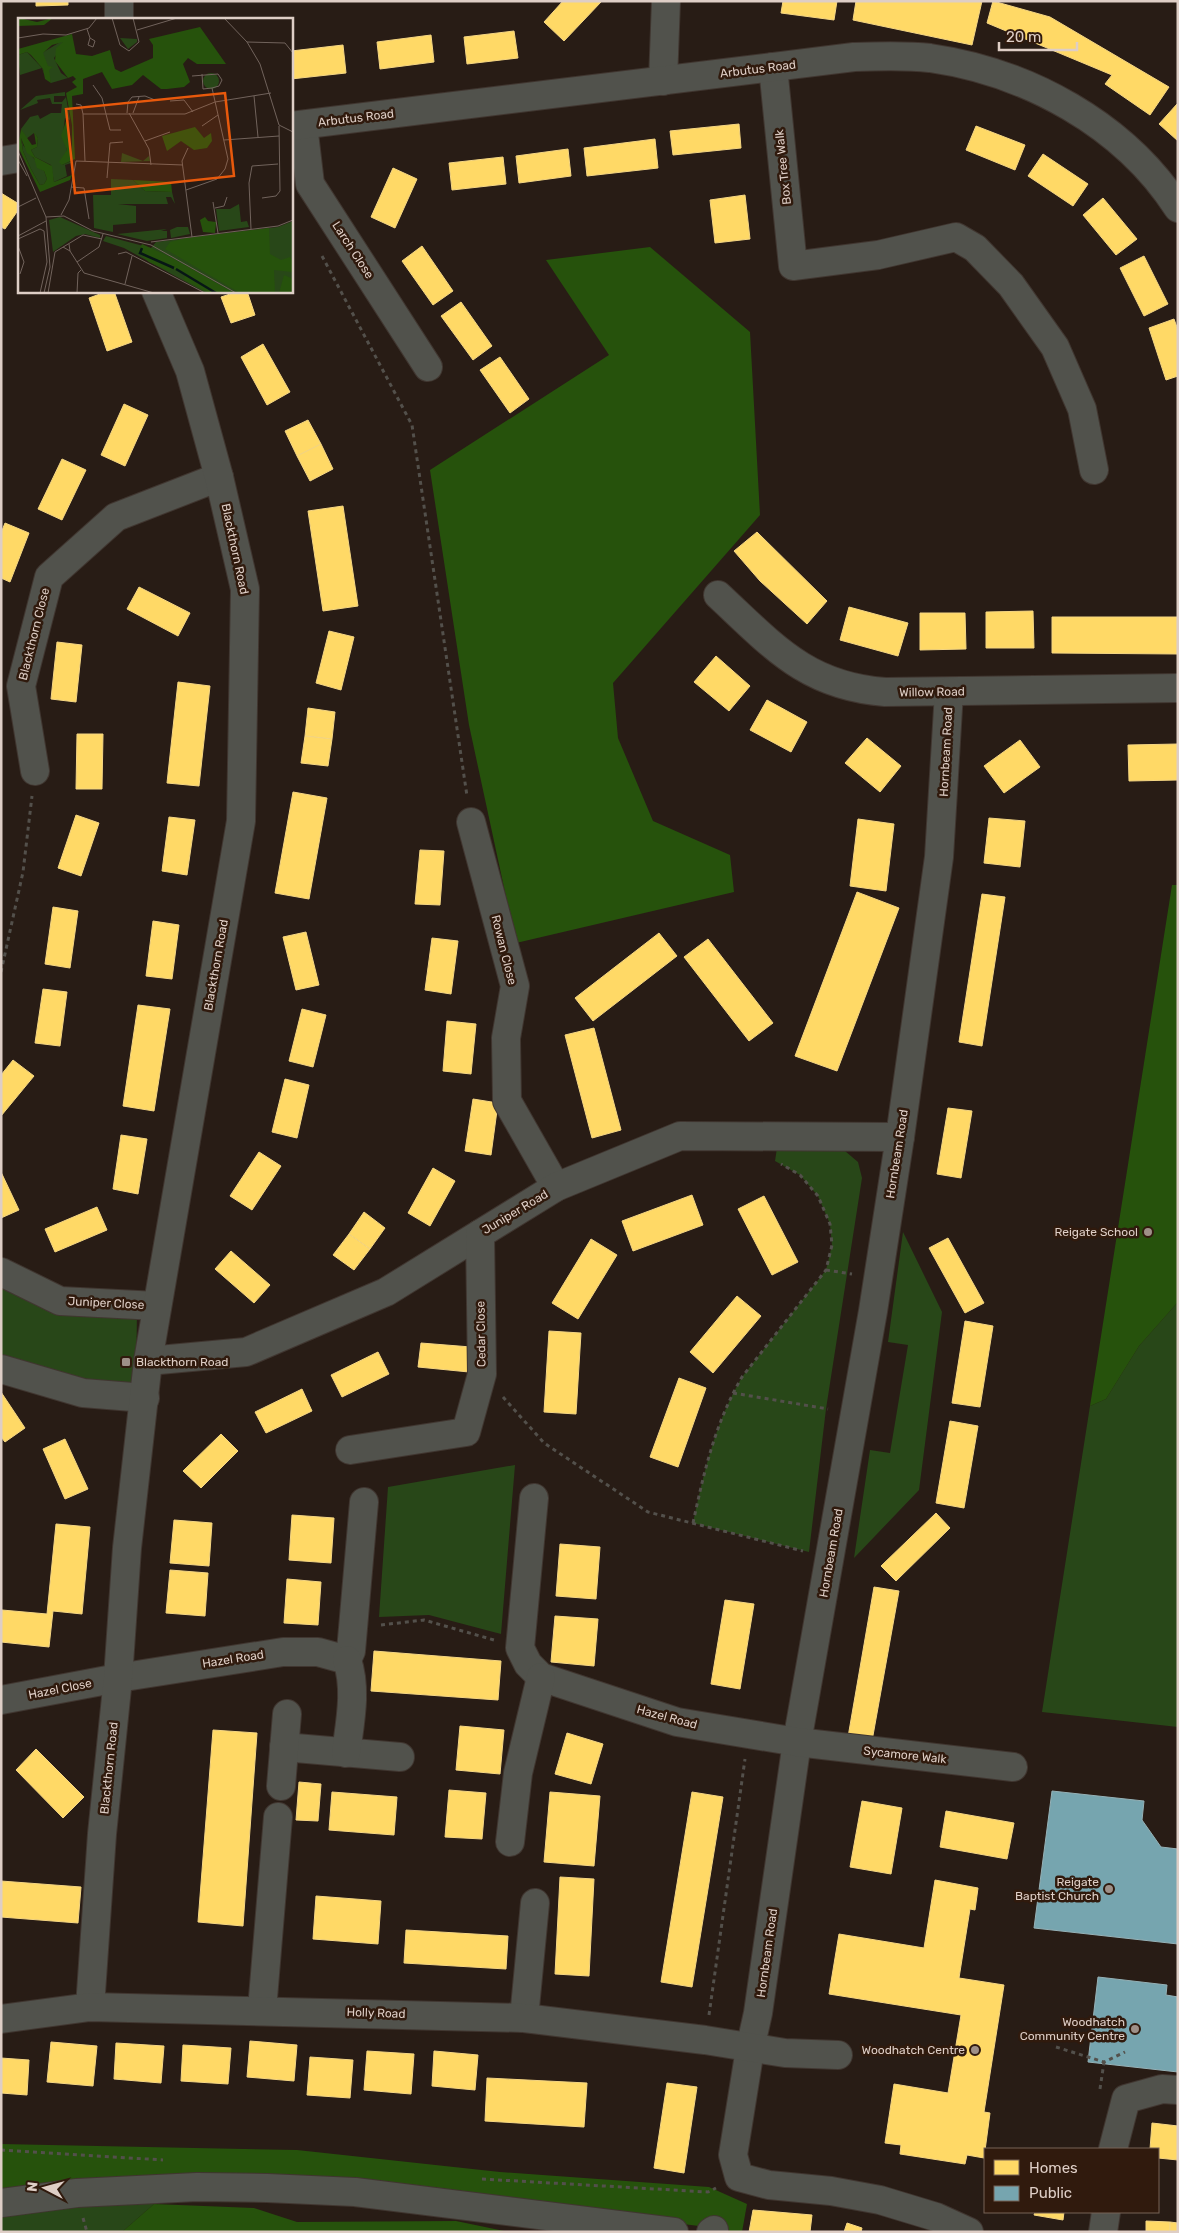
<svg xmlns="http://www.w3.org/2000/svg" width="1179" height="2233" viewBox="0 0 1179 2233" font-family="Rubik,sans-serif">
	<rect width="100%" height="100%" fill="#281c15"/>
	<g fill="#284718">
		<path d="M777,1148l68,3 13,11 4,16 -36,231 -17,143 -116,-29c11,-51 22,-100 49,-146l84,-107 6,-25 -2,-21 -12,-28 -18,-21 -25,-14z"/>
		<polygon points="903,1232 942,1312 919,1490 854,1558 870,1450 890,1453 908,1345 888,1342"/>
		<polygon points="1,1278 137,1308 136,1388 86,1389 1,1362"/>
		<polygon points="1178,1302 1178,1727 1042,1712 1090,1406 1106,1399 1139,1346"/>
		<polygon points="515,1465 501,1634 429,1615 379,1617 388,1487"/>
		<polygon points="152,2196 154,2204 122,2232 1,2232 1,2213"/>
	</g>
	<g fill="#26520c">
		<polygon points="650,247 750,332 760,515 613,683 618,738 653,821 730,855 734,892 516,943 469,725 430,470 609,355 546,260"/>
		<polygon points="1172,885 1178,885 1178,1302 1139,1346 1106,1399 1090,1406"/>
		<polygon points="1,2144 297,2150 500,2172 709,2187 747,2204 742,2232 702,2232 699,2226 498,2201 1,2192"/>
		<polygon points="154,2204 254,2208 297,2222 456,2221 509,2232 122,2232"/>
	</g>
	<g fill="#ffd966" stroke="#f5d683">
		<polygon points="36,1 68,1 68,5 36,6"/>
		<polygon points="563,1 601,2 564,41 544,22"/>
		<polygon points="783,1 837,1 834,20 781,13"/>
		<polygon points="856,1 982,1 972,45 853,20"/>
		<polygon points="993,1 1050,17 1169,87 1150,115 1105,84 1112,75 987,23"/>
		<polygon points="514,31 518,58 467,64 464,37"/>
		<polygon points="431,35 434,62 380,69 377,42"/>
		<polygon points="343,45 346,73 291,79 291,51"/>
		<polygon points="1177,104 1178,105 1178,141 1159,124"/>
		<polygon points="739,124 741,148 673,155 670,131"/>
		<polygon points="976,126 1025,145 1015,170 966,150"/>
		<polygon points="655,139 658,168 587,176 584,148"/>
		<polygon points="568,149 571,176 519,183 516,156"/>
		<polygon points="1043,154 1088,184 1073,206 1028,176"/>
		<polygon points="503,157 506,184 452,190 449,163"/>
		<polygon points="393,168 417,179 395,228 371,217"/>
		<polygon points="1,193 19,204 19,209 5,229 1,227"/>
		<polygon points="745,195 750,239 715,243 710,200"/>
		<polygon points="1103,198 1137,239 1116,255 1083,215"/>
		<polygon points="422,246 453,291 433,305 402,261"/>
		<polygon points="1144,256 1168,304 1144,316 1120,268"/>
		<polygon points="108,291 114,291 132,342 107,351 89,298"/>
		<polygon points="239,291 247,291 255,315 231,323 221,297"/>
		<polygon points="461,302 492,346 473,360 441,316"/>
		<polygon points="1174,319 1178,330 1178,376 1166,380 1149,328"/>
		<polygon points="263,344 290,392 267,405 241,357"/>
		<polygon points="500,357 529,399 510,413 480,370"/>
		<polygon points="124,404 148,415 125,466 101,455"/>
		<polygon points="308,420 321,444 297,456 285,431"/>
		<polygon points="321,444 333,469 310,481 297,456"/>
		<polygon points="62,459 86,470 62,520 38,509"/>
		<polygon points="343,506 358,606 323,611 308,511"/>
		<polygon points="5,523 29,533 10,582 1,578 1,533"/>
		<polygon points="757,532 827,601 807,624 760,581 734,551"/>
		<polygon points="139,587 190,613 178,636 127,609"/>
		<polygon points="849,607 908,623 898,656 840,640"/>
		<polygon points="1033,611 1034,648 986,648 986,612"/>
		<polygon points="920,613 965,613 966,649 920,650"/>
		<polygon points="1052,617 1177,617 1177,654 1052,653"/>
		<polygon points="329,631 354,637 341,690 316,683"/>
		<polygon points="57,642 82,645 76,702 51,699"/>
		<polygon points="716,656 750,686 729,711 694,682"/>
		<polygon points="178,682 210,686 199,786 167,783"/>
		<polygon points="767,700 807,722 791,752 750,730"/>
		<polygon points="308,708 335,712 332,739 305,736"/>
		<polygon points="77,734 103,734 102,789 76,789"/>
		<polygon points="305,736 332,739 328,766 301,763"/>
		<polygon points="867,738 901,766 880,792 845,763"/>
		<polygon points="1020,740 1040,767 1004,793 984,766"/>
		<polygon points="1178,744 1178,780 1129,781 1128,745"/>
		<polygon points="293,792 327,798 309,899 275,893"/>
		<polygon points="76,815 99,823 81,876 58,868"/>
		<polygon points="169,817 195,820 187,875 162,871"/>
		<polygon points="989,818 1025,821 1020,867 984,863"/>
		<polygon points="858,819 894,824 886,891 850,886"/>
		<polygon points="420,850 444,851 440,905 415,904"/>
		<polygon points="857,892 899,908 837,1071 795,1056"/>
		<polygon points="982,894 1005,897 982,1046 959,1042"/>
		<polygon points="53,907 78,911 70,968 45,964"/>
		<polygon points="153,921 179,925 172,979 146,976"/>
		<polygon points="306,932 319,985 296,990 283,937"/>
		<polygon points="659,933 677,956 593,1021 575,998"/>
		<polygon points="432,938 458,941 451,994 425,990"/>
		<polygon points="708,939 773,1023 749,1041 684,957"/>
		<polygon points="43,989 67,992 60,1046 35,1043"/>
		<polygon points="138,1005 170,1009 154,1111 123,1106"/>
		<polygon points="302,1009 326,1015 313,1067 289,1061"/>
		<polygon points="447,1021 476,1024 471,1074 443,1071"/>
		<polygon points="594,1028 621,1130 592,1138 565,1035"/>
		<polygon points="13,1060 34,1076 1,1116 1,1075"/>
		<polygon points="285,1079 309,1085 297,1138 272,1132"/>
		<polygon points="473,1099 498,1103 491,1155 465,1151"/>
		<polygon points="948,1108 972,1111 961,1178 937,1174"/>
		<polygon points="121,1135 147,1139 138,1194 113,1189"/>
		<polygon points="259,1152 281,1166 252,1210 230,1196"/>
		<polygon points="433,1168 455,1181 430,1226 408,1213"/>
		<polygon points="1,1172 19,1210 1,1218"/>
		<polygon points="692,1195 703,1225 633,1251 622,1221"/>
		<polygon points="764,1196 798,1262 772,1275 738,1209"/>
		<polygon points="97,1207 107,1230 55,1252 45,1229"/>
		<polygon points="364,1212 385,1228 370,1249 349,1234"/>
		<polygon points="349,1234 370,1249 354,1270 333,1255"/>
		<polygon points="948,1238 984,1303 965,1313 929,1248"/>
		<polygon points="591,1239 617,1255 578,1319 552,1303"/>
		<polygon points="231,1251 270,1285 254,1303 215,1269"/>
		<polygon points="737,1296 761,1316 713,1373 690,1352"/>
		<polygon points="965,1321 993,1326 980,1407 952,1403"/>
		<polygon points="549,1331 581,1333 576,1414 544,1412"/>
		<polygon points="421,1343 471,1347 469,1372 418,1367"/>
		<polygon points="378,1352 389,1374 342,1397 331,1375"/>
		<polygon points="679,1378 706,1388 678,1467 650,1457"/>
		<polygon points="302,1389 312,1411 266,1433 255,1412"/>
		<polygon points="1,1392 25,1428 5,1442 1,1437"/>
		<polygon points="950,1421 978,1426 964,1508 936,1503"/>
		<polygon points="221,1434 238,1451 201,1488 183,1471"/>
		<polygon points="65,1439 88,1489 65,1499 43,1449"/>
		<polygon points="936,1513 950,1528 896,1581 881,1566"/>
		<polygon points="292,1515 334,1518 331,1563 289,1560"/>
		<polygon points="174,1520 212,1523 209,1566 170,1563"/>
		<polygon points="56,1524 90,1527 82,1614 53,1611 49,1647 1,1642 2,1610 47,1614"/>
		<polygon points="560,1544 600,1547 596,1599 556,1596"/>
		<polygon points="170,1570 208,1573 205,1616 166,1613"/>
		<polygon points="287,1579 321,1582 318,1625 284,1623"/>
		<polygon points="874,1587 899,1591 872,1741 848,1737"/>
		<polygon points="725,1600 754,1604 740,1689 711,1684"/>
		<polygon points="555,1616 598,1619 594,1666 551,1662"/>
		<polygon points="374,1651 501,1661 498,1700 371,1691"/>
		<polygon points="460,1726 504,1730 500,1774 456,1770"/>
		<polygon points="213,1730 257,1733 243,1926 198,1922"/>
		<polygon points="567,1733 603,1744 591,1784 555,1774"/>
		<polygon points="36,1749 84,1797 63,1818 16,1770"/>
		<polygon points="299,1782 321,1784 318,1821 296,1820"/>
		<polygon points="449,1790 486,1793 482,1839 445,1837"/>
		<polygon points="332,1792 397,1797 394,1835 329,1830"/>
		<polygon points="550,1792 600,1796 594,1866 544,1862"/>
		<polygon points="692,1792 723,1797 692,1987 661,1982"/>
		<polygon points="862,1801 902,1808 891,1874 850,1867"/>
		<polygon points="946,1811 1014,1823 1007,1859 940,1847"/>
		<polygon points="560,1877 594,1879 589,1976 555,1974"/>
		<polygon points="935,1880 978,1888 975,1910 970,1909 959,1978 1004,1985 984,2112 990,2113 984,2158 967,2155 965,2164 900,2154 901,2145 885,2143 894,2084 948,2093 961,2015 829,1994 839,1934 924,1948"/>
		<polygon points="1,1881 81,1887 78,1923 1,1917"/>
		<polygon points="316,1896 381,1901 378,1944 313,1939"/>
		<polygon points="406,1930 508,1936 506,1969 404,1963"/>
		<polygon points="250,2041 297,2045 294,2081 247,2077"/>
		<polygon points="51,2042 97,2046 93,2086 47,2082"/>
		<polygon points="116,2043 164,2046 161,2083 114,2079"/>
		<polygon points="183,2045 231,2048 228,2084 181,2081"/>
		<polygon points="367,2051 414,2054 411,2094 364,2090"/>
		<polygon points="434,2051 478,2055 475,2090 432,2086"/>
		<polygon points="310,2057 353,2060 350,2098 307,2095"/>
		<polygon points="1,2058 29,2060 27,2095 1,2093"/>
		<polygon points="487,2078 587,2083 584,2127 485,2121"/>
		<polygon points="667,2083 697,2087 684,2173 654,2168"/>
		<polygon points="1152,2123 1178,2126 1178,2160 1158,2158 1158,2149 1150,2149"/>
		<polygon points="753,2210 812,2215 810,2232 749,2232"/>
		<polygon points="1035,2212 1064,2212 1063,2220 1034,2215"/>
		<polygon points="1146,2221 1170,2222 1170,2232 1146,2232"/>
		<polygon points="1170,2222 1178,2223 1178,2232 1170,2232"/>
		<polygon points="847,2223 862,2228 861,2232 844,2232"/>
	</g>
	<g fill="#76a5af" stroke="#95b1b6">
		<polygon points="1052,1791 1144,1801 1142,1820 1161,1847 1178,1849 1178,1944 1034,1928"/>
		<polygon points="1098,1977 1167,1985 1166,1995 1178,1997 1178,2072 1088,2062"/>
	</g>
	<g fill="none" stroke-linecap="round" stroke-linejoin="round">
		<defs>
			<g id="minor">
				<polyline points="119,19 119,1"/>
				<polyline points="773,67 793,266 878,255 956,237 975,248 1011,285 1055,347 1082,409 1094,470"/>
				<polyline points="663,81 666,1"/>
				<polyline points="303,125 310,184 428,367"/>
				<path d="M291,126l563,-69c25,-1 51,-2 76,1 97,14 194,66 248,150"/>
				<polyline points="1,161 19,158"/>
				<path d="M718,595c55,51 88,91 167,97l293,-4"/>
				<polyline points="949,692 939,857 900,1137 873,1311 797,1742 758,2013 750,2049 733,2155 739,2177 769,2185 831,2191 880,2200 936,2217 969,2232"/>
				<polyline points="35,771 21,686 49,577 116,517 219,477"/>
				<polyline points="471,822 515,986 506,1038 507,1101 556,1187"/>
				<polyline points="1,1272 60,1301 157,1306"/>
				<polyline points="148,1361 246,1352 386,1292 556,1187 680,1136 900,1137"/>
				<polyline points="1,1369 83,1393 145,1398"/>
				<polyline points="350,1450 466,1432 482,1374 480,1234"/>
				<polyline points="534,1498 520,1648 528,1664 541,1677 677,1722 797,1742 1013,1767"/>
				<polyline points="1,1700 118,1678 283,1652 318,1652 347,1660 351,1651 364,1502"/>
				<polyline points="284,1747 400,1757"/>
				<path d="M346,1753c4,-31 11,-64 1,-93"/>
				<polyline points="281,1786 287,1714"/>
				<polyline points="510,1842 518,1773 541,1677"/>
				<polyline points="90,2007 102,1834 118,1678 127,1548 148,1361 241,821 245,589 219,477 190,371 156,291"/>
				<polyline points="262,2010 278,1817"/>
				<polyline points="524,2018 535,1903"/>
				<polyline points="1,2019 90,2007 524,2018 705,2040 785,2053 838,2055"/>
				<polyline points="1113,2149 1126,2099 1162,2089 1178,2090"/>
				<polyline points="1,2203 77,2193 197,2187 267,2188 355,2192 674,2232"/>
				<polyline points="711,2232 714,2230"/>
				<polyline points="1103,2232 1106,2212"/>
			</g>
		</defs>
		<use href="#minor" stroke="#403630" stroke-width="30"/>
		<g stroke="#53504b" stroke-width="3" stroke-dasharray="4 4" stroke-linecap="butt">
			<polyline points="322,256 412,425 467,796"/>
			<polyline points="1,972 23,872 32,796"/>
			<polyline points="826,1270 852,1274"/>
			<polyline points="733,1393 828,1409"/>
			<polyline points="503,1397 544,1443 648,1512 803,1551"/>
			<path d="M693,1523c11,-51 22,-100 49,-146l84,-107 6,-25 -2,-21 -12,-28 -18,-21 -19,-11"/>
			<polyline points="381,1625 424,1620 494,1640"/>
			<polyline points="709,2015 745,1759"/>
			<polyline points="1056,2047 1104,2062 1125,2052"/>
			<polyline points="1100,2089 1104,2062"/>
			<polyline points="1,2150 163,2160"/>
			<polyline points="482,2179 708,2192 716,2188"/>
			<polyline points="83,2218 87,2232"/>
		</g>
		<use href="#minor" stroke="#51524c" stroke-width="28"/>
	</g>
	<g fill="#9e9088" stroke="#301a0d" stroke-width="2">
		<circle cx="1148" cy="1232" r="5"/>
		<rect x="121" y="1357" width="10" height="10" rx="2.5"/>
		<circle cx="1109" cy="1889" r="5"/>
		<circle cx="1135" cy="2029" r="5"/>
		<circle cx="975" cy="2050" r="5"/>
	</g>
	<g text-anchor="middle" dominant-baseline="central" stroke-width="5" stroke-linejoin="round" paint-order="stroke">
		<g font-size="12" fill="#decec6" stroke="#301a0d">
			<text transform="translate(758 69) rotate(-7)">Arbutus Road</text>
			<text transform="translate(356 118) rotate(-7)">Arbutus Road</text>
			<text transform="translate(783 167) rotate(-96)">Box Tree Walk</text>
			<text transform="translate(353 250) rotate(57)">Larch Close</text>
			<text transform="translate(235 549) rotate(78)">Blackthorn Road</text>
			<text transform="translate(34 634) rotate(-76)">Blackthorn Close</text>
			<text transform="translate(932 692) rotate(-1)">Willow Road</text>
			<text transform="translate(946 752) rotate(-87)">Hornbeam Road</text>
			<text transform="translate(504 950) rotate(76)">Rowan Close</text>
			<text transform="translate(216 965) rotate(-80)">Blackthorn Road</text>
			<text transform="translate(897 1154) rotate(-81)">Hornbeam Road</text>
			<text transform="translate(515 1212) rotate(-31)">Juniper Road</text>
			<text transform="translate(106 1303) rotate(3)">Juniper Close</text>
			<text transform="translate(481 1334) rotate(-91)">Cedar Close</text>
			<text transform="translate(831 1553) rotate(-80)">Hornbeam Road</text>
			<text transform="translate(233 1659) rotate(-9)">Hazel Road</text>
			<text transform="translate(60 1689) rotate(-11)">Hazel Close</text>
			<text transform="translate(667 1717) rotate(15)">Hazel Road</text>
			<text transform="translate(905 1755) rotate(6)">Sycamore Walk</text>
			<text transform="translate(109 1768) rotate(-84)">Blackthorn Road</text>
			<text transform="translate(767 1953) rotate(-82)">Hornbeam Road</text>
			<text transform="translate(376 2013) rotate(2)">Holly Road</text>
		</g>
		<g font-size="12" fill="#decec6" stroke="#301a0d" text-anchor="end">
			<text x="1138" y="1232">Reigate School</text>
			<text x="136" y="1362" text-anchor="start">Blackthorn Road</text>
			<text x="1099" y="1882">Reigate<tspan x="1099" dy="14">Baptist Church</tspan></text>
			<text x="1125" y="2022">Woodhatch<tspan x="1125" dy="14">Community Centre</tspan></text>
			<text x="965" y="2050">Woodhatch Centre</text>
		</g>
	</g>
	<g transform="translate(18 18)">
		<rect width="275" height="275" fill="#281c15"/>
		<path d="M102,20l17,1v3l-9,7zM44,23l2,3 -10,14 7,15 7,5 -17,5 -9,-30zM9,34l16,17 2,8 -3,-9 -22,7 -2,-20zM185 63a8 8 0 1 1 16 0a8 8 0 1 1-16 0ZM47,74v4h-11v6h8l4,-5 4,23 -5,-2 -2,15 4,17 -5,15 7,-3h5l-9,3 2,11 -13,6 -3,-17 -16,-8 -4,-7 6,-3 1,-9 -4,-5 -8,6 -5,-10 9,-12 8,-2 2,4 11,-6h10l1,-9h-10l-2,-6 -13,2 1,3 -18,7 16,-14zM3,119l2,8 21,26 3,8 -3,5 -4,1 -9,-16 -8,-18zM104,135l21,8 6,-5 1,5 -29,1zM93,161l22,1 12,11 27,1 3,12 -4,-7h-5l2,7h-50l18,2v17l-23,2v7l-19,-4 -1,-33h18zM221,186l2,18 6,-1 2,6 -30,4 -3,-22h14zM42,199l40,18v3l-15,-4 -9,2 -23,16 -4,-32zM275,203v72h-87l-82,-45 -21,-7 3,-5 45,12 5,-6 122,-15zM159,209h11l2,7 -19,4 -1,-8zM149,211l-6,2h6v7l-20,3 -30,-7z" fill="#284718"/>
		<path d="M1,0l18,4 16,-4 -9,7 -26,1zM182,9l26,37h-29l-9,-6 -5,6 7,18 -6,5 -17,2h-6l-18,-14 -11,10 -20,4 -10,-17 -19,7v15l-11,2 3,63 -13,6 -3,-3 8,-12 -6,-14 6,-18 5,41v-34l-6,-32 11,-6 -5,-5 4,-3 -3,-3 -5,2 -13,-17 1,-13 7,-6 -11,3 -9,8 5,13 5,1 -4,3 2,13 -6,-4 -2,-10 -12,-14 -4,-3 -9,3v-6l54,-15 4,20 16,2 18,-6 5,19 6,3 32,-14v-13l-4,-6zM177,109l9,11 7,-5 1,8 -5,7 -13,2 -13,-9 -14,10 -5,-15zM3,111l11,16 4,-1 -2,-12 4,6 -1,9 -6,3 4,7 17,9 2,16 18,-7 -2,5 -30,12 -22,-45zM3,120l6,15 7,5 3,10 7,3 3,8 -3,5 -4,1 -9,-16 -8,-18zM115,162l38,2 1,10 -27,-1zM187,199l3,4 8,1 -1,11 -12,-1 -3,-12zM251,210l1,26 11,6 9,-3 3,5 -1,10 -18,-2 1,23h-35l-75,-44 5,-7 16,-4zM124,226l30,14 62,35h-25l-25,-13 1,-5 -13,-7 -3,3 -20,-9 -11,-10zM266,257l9,4v14h-14z" fill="#26520c" fill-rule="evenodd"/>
		<path fill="none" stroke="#071615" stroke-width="2.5" d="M124,230l-2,5 34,15M158,251l40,24"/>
		<path fill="none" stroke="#71635c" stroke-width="1" d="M94,0l8,27 9,6 10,-9 -6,-24M206,0l23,24 13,22 19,61 14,7M69,11l3,9 5,3 -2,6 -5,-2 2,-7M119,12l40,-12M0,20l25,-4 23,1 23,-7 8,-10M229,24l38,1 8,10M184,56l1,15 9,-1M75,67l9,13 8,32h11M236,78l4,41M152,83l14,-1 9,12M58,86l5,1 2,9 2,47M109,95l1,-11 4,-5 13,-1 10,4M111,95l20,36 2,16M115,95l6,-16M65,96h102l30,-12 56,-9M184,108l16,-11M206,122l55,-4M127,123l25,-9M170,130l-6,13 10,76M0,133l28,66 4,50 -6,26M0,142l9,16M89,160l3,-35 13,-1M53,169l13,1 5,31M168,172l31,-11 8,-10 3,-10 -16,-71 7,-2 3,-6 -4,-6 -26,2M244,180l14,-2 4,-5 -1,-65M195,184l5,31M0,189l18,-9M197,190l9,-2 3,-9M43,197l8,-15 7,-39 107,4M28,199l18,-1 29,15 58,14 85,48M233,211l-2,-46 3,-17 26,-2M0,218l28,-15M0,221l22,-10 4,2 3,31 -7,31M133,224l127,-16 15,-6M0,228l6,16 -4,12M45,229l7,4 -1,-7M52,233l14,22 70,20M100,236l8,-2 79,41M59,244l22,-15 4,-13M107,266l7,-28M30,275l7,-41 28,-17 19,4M59,275l1,-20 3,-3"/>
		<path fill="#e8590c" fill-opacity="0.15" stroke="#e8590c" stroke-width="2.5" d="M207,75l9,83 -159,17 -9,-84z"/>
		<rect width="275" height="275" fill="none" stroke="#decec6" stroke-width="2.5"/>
	</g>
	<rect width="1179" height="2233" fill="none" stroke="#decec6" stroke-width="5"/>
	<rect x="984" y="2148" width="175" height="65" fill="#301a0d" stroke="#766257"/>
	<rect x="994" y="2160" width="25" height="15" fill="#ffd966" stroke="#766257"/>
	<text x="1029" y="2173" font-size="15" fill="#decec6">Homes</text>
	<rect x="994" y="2186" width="25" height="15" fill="#76a5af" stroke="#766257"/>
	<text x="1029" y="2198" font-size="15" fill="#decec6">Public</text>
	<g transform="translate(45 2188) rotate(276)" stroke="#301a0d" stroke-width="4" paint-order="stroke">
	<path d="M0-4L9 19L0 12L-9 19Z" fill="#decec6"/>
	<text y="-8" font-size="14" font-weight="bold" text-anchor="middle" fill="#decec6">N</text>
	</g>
	<path d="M999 42v8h78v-8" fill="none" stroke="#decec6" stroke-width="2.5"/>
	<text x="1006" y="42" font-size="15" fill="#decec6" stroke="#301a0d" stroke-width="4" paint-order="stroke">20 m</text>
</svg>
